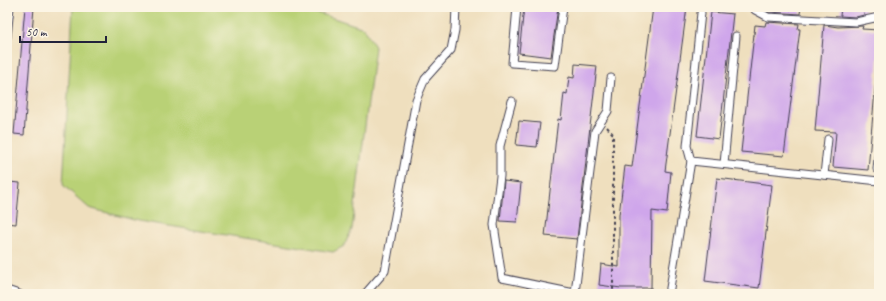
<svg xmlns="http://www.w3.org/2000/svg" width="886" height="301" viewBox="0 0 886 301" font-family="Caveat,sans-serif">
	<rect width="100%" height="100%" fill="#fcf5e5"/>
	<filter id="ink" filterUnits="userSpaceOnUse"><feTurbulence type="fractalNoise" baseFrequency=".025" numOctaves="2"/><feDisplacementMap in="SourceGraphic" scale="8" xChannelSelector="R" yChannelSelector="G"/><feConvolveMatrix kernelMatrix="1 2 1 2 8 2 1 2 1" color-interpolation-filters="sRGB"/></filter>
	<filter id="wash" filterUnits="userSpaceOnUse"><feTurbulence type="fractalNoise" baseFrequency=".012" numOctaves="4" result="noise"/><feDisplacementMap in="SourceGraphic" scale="16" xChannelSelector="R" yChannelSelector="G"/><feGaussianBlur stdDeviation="0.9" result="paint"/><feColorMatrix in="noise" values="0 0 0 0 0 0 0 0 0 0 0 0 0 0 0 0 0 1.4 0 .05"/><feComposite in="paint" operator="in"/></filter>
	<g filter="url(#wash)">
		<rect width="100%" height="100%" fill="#efdfbe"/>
		<polygon fill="#b9d176" stroke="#6e7a58" points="73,7 283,7 321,14 364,28 375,47 352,229 344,246 333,252 138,221 89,208 63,185"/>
		<g id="blocks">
			<g fill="#cfa6eb">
				<polygon points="25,7 34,7 24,135 14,134"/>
				<polygon points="524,7 558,7 551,57 519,53"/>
				<polygon points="653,7 687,7 665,171 671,172 667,213 652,211 651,288 621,288 599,285 601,264 619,267 619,215 625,166 632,167"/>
				<polygon points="767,7 801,7 800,14 769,12 767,11"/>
				<polygon points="841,7 865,7 864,15 856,17 840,16"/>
				<polygon points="711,12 733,14 719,139 697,136"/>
				<polygon points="766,22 799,24 798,29 800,29 784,156 741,152 755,25 765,26"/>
				<polygon points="824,25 838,27 863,26 862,29 879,30 879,45 868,170 833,167 836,132 815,131"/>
				<polygon points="575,64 597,66 577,239 545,236 558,119 561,120 564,93 567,94 569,77 574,78"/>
				<polygon points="519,121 540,123 537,147 516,145"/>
				<polygon points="717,178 772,185 759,288 705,281"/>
				<polygon points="504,181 521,183 517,222 500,221"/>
				<polygon points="9,182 20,183 16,224 7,223"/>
			</g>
		</g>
	</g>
	<g filter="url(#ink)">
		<use href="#blocks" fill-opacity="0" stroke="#413e4f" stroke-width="1"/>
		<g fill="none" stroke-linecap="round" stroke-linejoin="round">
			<defs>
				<g id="lane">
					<polyline points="517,7 512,63 555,66 563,7"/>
					<polyline points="754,7 755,10 768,17 856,22 879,17"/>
					<polyline points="7,37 10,7"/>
					<polyline points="512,101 500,146 500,176 494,225 502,278 579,294"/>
					<polyline points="691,161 879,181"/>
					<polyline points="724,164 736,36"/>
					<polyline points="877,169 879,149"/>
					<polyline points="824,175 828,139"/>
					<polyline points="7,290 19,294"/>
					<polyline points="575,293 595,131 608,111 611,78"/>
					<polyline points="365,294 385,271 416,100 425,79 451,50 455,30 456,7"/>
					<polyline points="669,294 691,161 687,146 701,13"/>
				</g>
			</defs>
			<use href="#lane" stroke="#413e4f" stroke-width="9"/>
			<polyline stroke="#413e4f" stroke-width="2" stroke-dasharray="3 3" stroke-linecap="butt" points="607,127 613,134 613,294"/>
			<use href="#lane" stroke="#fff" stroke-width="7"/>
		</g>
	</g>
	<rect width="886" height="301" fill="none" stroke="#fcf5e5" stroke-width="24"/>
	<path d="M20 36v6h86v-6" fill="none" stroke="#22223b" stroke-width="2"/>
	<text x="26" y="36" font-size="12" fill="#22223b" stroke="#fcf5e5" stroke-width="3" paint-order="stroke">50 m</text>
</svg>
